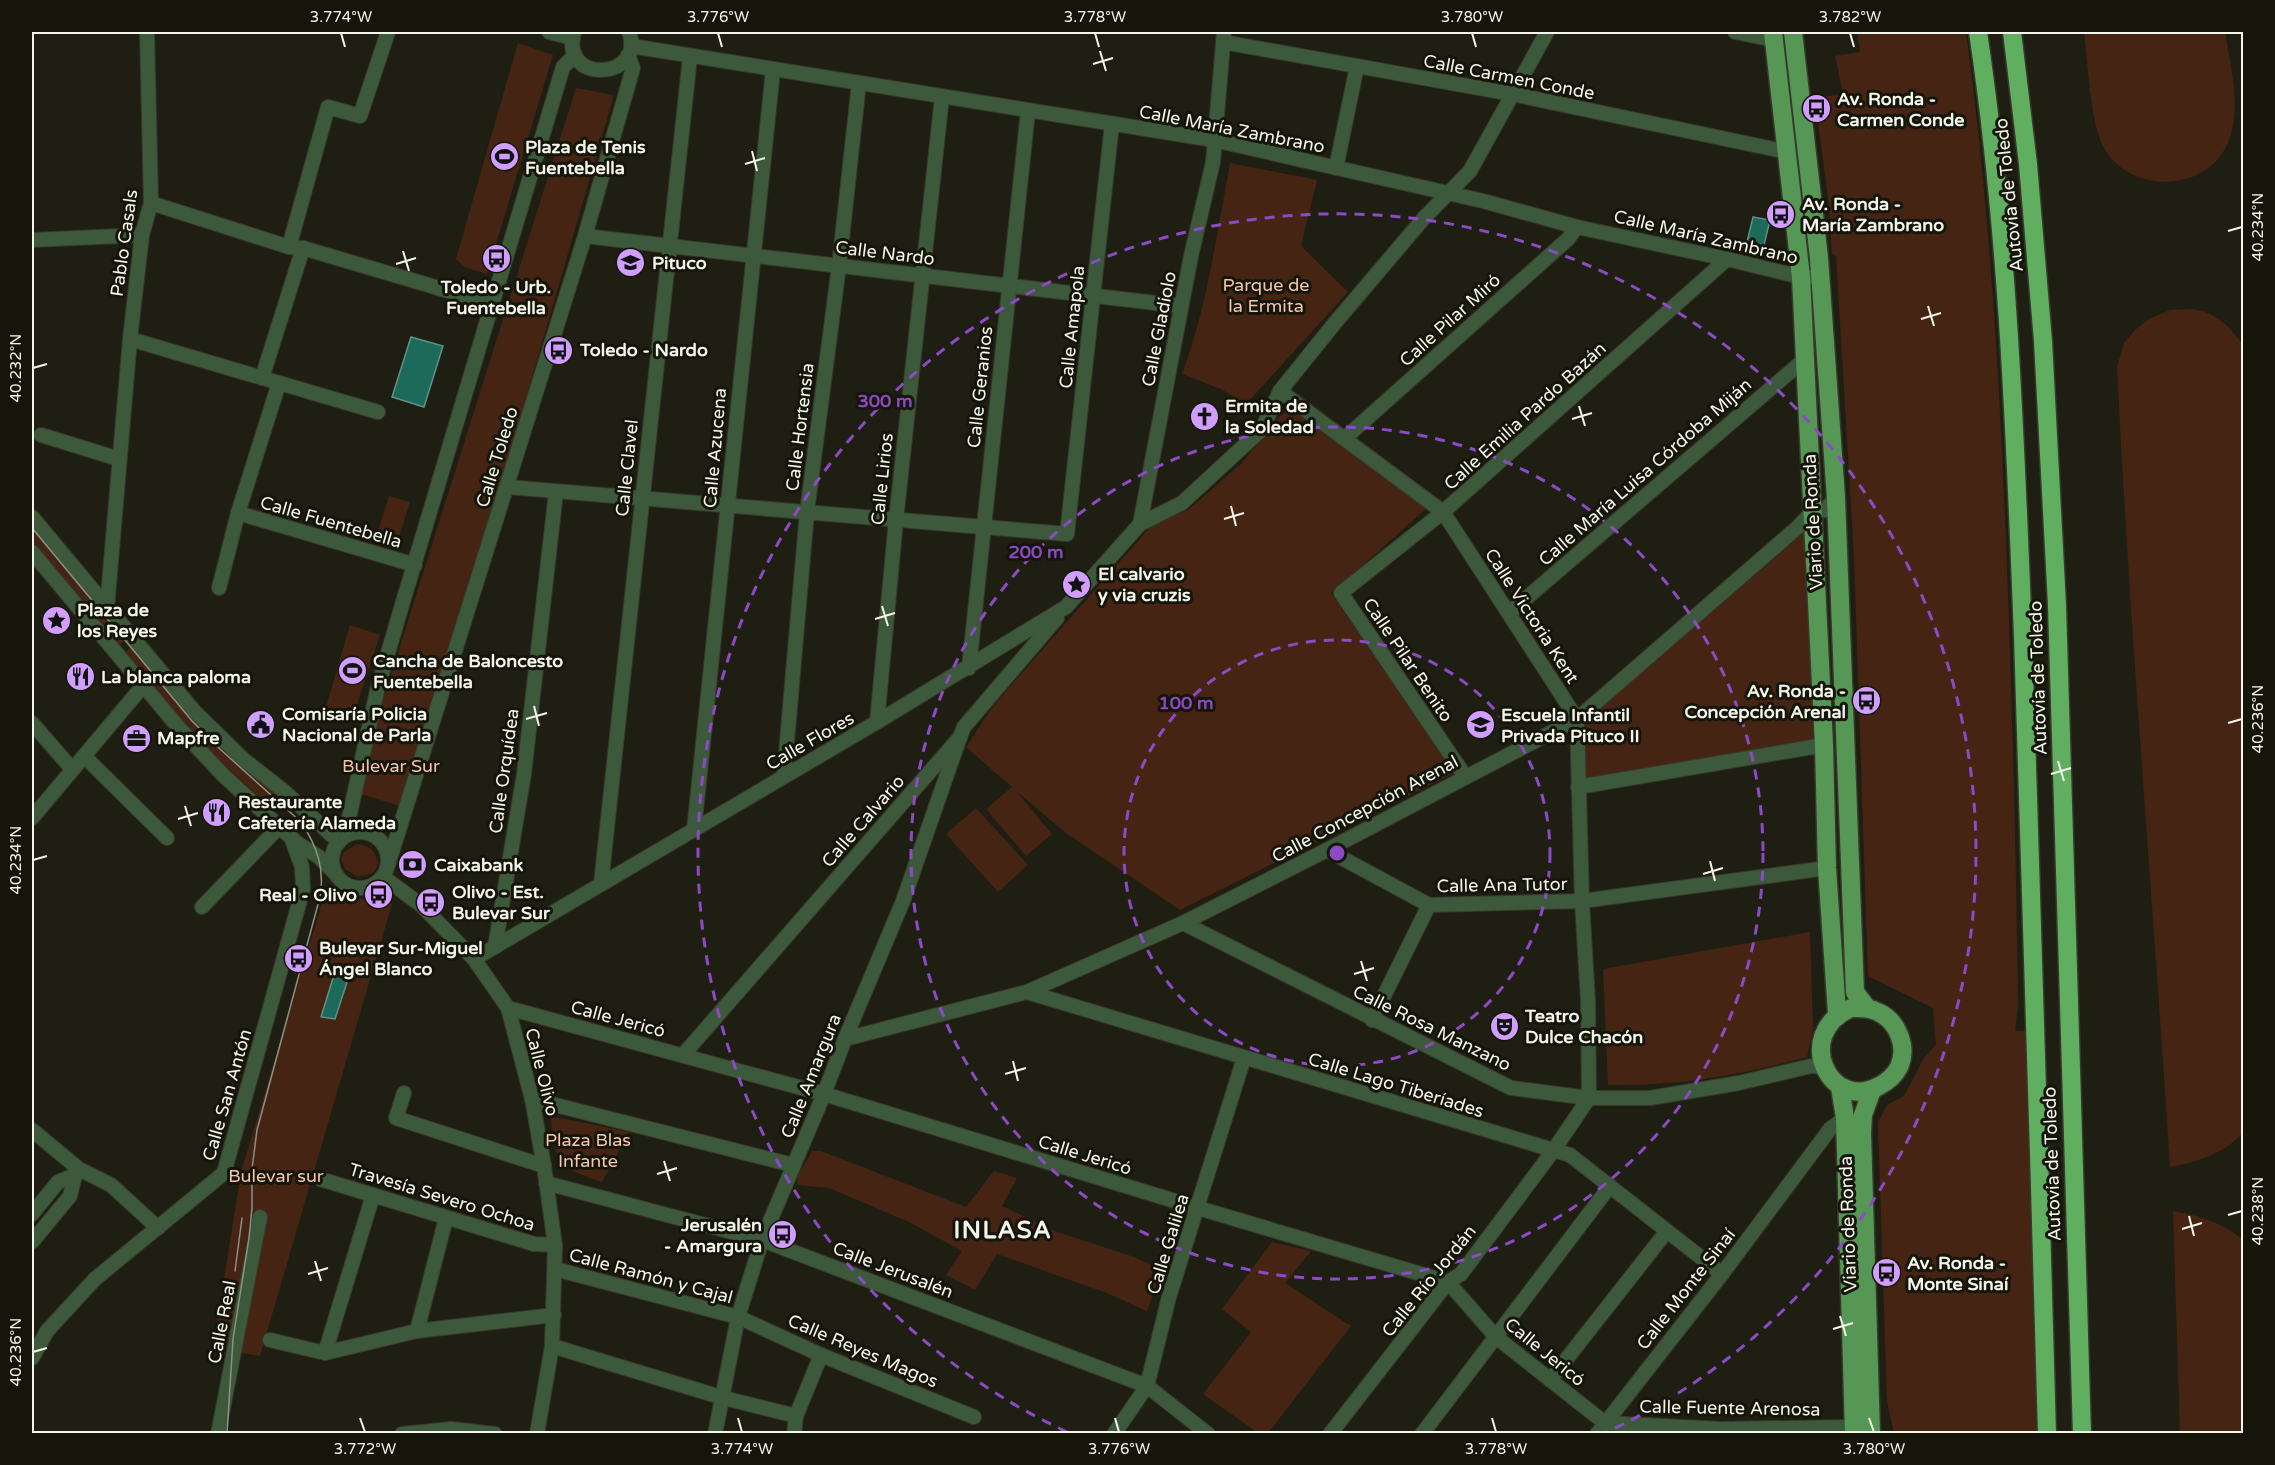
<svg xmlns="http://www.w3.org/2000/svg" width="2275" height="1465" viewBox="0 0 2275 1465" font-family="'Varela Round',sans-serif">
	<rect width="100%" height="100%" fill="#1e1f12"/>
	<g fill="#452414">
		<path d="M1857,32h109c23,168 33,338 40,508 6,155 10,310 12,465l-3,26 20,-1 6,403h-147l-7,-32 -9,-279 9,-17 17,-9 20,-38 12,-13 -3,-37 -65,-32 -14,-420 -18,-300 -4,-2 -3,-49 -12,-90 8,-3 -1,-15 19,-3 -8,-38 25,-4z"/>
		<path d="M2084,32h141c5,34 17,74 4,108 -20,54 -102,56 -127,4 -12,-26 -14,-82 -18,-112z"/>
		<polygon points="518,43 553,55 487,274 464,267 456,259"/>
		<polygon points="576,88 614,95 407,808 354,792"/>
		<path d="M1230,163l87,17 -16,66 47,46 -102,112 -25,-15 -39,-15c25,-67 35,-141 48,-211z"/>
		<path d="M2190,309c27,3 38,16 53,36l1,786c-19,23 -47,31 -74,36 -17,-267 -40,-533 -53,-800l7,-24 11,-13 14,-11 21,-9z"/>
		<polygon points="1287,407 1333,438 1427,508 1331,593 1454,773 1180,910 1066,833 1016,791 1052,834 1026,856 986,809 1012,787 966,747 993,706 1152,525 1188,510 1242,463"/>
		<polygon points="389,496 410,502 397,543 376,537"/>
		<polygon points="1819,520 1825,739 1582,782 1583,722"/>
		<polygon points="32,524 127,639 117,647 32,544"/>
		<polygon points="350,625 380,635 354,714 326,707"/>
		<polygon points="133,646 232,756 276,795 268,805 196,739 122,654"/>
		<polygon points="976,808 1028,865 998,892 946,834"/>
		<path d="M357,844c13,1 20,8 21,21l-5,8 -15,4 -13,-8 -4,-10 3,-7z"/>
		<polygon points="325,893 392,904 260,1356 213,1348 241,1172"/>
		<path d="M1810,932l3,98 -6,27c-69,19 -127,29 -199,28l-5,-116z"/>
		<path d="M550,1116l79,16 -27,50c-49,-17 -43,-16 -52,-66z"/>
		<polygon points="812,1151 821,1151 966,1207 994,1171 1017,1178 1002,1206 1057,1232 1134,1257 1162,1270 1147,1311 1107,1293 997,1254 975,1290 946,1275 962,1251 909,1222 829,1188 798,1185 797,1177"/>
		<path d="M2173,1211c26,5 49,11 70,29v193h-63z"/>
		<polygon points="1272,1242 1311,1251 1285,1283 1351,1326 1268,1433 1258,1433 1203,1394 1251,1332 1222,1309"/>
	</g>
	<g fill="#1d695a" stroke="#5e9386" stroke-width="1.5">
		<polygon points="1753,217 1770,220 1764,245 1747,242"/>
		<polygon points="411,337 443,346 424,407 392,397"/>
		<polygon points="334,975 348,979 335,1019 321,1017"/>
	</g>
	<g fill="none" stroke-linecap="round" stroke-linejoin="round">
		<defs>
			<g id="minor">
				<polyline points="549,32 573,38"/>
				<path d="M574,32c-15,54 73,47 55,0"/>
				<polyline points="1735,32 1774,40"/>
				<polyline points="1223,42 1512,94 1788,152"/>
				<polyline points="631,46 1214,140 1483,201 1577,227 1727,259 1801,277 1820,277"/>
				<polyline points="1336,168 1357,66"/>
				<polyline points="151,203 289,247 303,248 462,295 493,300"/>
				<polyline points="585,236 1181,306"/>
				<polyline points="32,240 142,235"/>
				<polyline points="289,247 328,107 360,116 388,32"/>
				<polyline points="130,339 378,412"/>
				<polyline points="262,378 303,248"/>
				<polyline points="1280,391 1443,512 1577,719 1582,901 1588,1001 1589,1098 1553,1151 1461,1274 1448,1282 1330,1434"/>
				<polyline points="41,435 119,459"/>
				<polyline points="1345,438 1568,239 1577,227"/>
				<polyline points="507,487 1067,534 1112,124"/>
				<polyline points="238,513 415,565"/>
				<polyline points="32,517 194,711 243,759 285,792 339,842"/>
				<polyline points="1140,524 1191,256 1213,162 1224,32"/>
				<polyline points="32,552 179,728 223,775 297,843 319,857 336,874"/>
				<polyline points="219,588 238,513 279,383"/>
				<polyline points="107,608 130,339 142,235 151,203 147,32"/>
				<polyline points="1509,613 1804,360"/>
				<polyline points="969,668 1028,111"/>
				<polyline points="877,722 896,520 942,97"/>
				<polyline points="32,723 72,769"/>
				<polyline points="84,756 167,838"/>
				<polyline points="784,776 807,512 839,266 859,83"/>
				<polyline points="1465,776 1341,593 1443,512 1727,259"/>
				<polyline points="1578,787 1824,745"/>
				<polyline points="32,818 142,687"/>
				<polyline points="694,830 773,70"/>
				<circle cx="360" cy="860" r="28"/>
				<polyline points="345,836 377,691 402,605 563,67 575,55"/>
				<polyline points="1327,850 1429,905 1582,901 1827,868"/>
				<polyline points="387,868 585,236 633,68 628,55"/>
				<polyline points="383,877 421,905 474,959 508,1008 532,1099 544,1166 555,1245 552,1346 537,1434"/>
				<polyline points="601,884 690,57"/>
				<polyline points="202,907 280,826"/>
				<polyline points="1183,923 1511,1088 1589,1098 1650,1098 1739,1083 1811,1066 1824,1067"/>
				<polyline points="495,947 524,774 556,492"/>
				<polyline points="474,959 877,722 1066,607 1140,524 1182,503 1262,429 1280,391 1334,324 1424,218 1470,171 1547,32"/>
				<polyline points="1027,992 1570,1155 1722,1274"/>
				<polyline points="508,1008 824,1094 1198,1208 1448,1282 1496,1337 1605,1423 1721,1429 1854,1427"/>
				<polyline points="1372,1020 1429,905"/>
				<polyline points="845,1039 1027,992 1183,923 1327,850 1577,719 1798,527 1812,512 1825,510 1836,498"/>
				<polyline points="683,1055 960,737 964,727 1057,618"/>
				<polyline points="404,1093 396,1118 544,1166"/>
				<polyline points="532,1099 793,1165"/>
				<polyline points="32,1130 79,1169 111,1185 158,1228"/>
				<polyline points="320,1179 534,1244 555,1245"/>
				<polyline points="546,1183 762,1240 1147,1386 1208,1434"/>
				<polyline points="32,1214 58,1182 75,1175 70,1196 32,1242"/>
				<polyline points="555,1269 738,1317 821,1355 974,1417"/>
				<polyline points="417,1331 446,1218"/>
				<polyline points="270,1340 325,1353 417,1331 554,1315"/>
				<polyline points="552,1346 724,1398 796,1416"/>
				<polyline points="325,1353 373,1195"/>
				<polyline points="32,1358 47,1331 95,1279 224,1173 303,889 302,867 291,837"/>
				<polyline points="1550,1380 1667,1231"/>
				<polyline points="218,1434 260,1217"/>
				<polyline points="402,1434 451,1429 495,1434"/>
				<polyline points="715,1434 738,1317 762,1240 824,1094 845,1039 903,901 960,737"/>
				<polyline points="794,1434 796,1416 821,1355"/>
				<polyline points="1114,1434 1147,1386 1169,1297 1244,1058"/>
				<polyline points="1422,1434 1610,1186"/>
				<polyline points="1597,1434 1722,1274 1830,1129 1845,1118"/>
			</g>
			<g id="major">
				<polyline points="1773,32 1801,277 1824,745 1827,868 1837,1014"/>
				<polyline points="1793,32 1819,258 1836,498 1855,992 1867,1008"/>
				<path d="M1851,1008c10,0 18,-1 27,4 20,9 30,35 21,55 -4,8 -12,15 -20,19 -49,27 -87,-52 -28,-78z"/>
				<polyline points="1840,1087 1845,1118 1854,1434"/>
				<polyline points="1871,1434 1862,1133 1863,1115 1872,1090"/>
			</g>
			<g id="highway">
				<path d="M1978,32c30,200 37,403 45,604 10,266 16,532 24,798"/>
				<polyline points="2012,32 2028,164 2043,341 2057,605 2082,1434"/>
			</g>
		</defs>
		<use href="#minor" stroke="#38392c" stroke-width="16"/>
		<use href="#major" stroke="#38392c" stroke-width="21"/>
		<use href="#highway" stroke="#38392c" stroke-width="21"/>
		<use href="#minor" stroke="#3c5a3b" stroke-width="14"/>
		<use href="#major" stroke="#569756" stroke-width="18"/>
		<use href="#highway" stroke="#60ae60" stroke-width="18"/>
		<g stroke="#8f9085" stroke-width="1.5">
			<path d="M32,528l160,193 29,29 80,72c16,24 24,47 19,75l-63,233 -5,39v39l-3,30 -16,101 -6,95"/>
			<polyline points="235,1271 242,1218"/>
		</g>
	</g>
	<path fill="none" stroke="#f4f5ec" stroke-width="2" d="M341,33l4,14M718,33l4,14M1095,33l4,14M1472,33l4,14M1850,33l4,14M1100,51l6,20M1093,64l20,-6M752,151l5,20M745,164l20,-6M2228,231l14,-4M403,251l6,20M396,264l20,-6M1928,306l6,20M1921,319l20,-6M33,368l14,-4M1579,406l6,20M1572,419l20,-6M1231,506l5,20M1224,519l20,-6M882,606l6,20M875,619l20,-6M534,706l5,20M526,719l21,-6M2228,723l14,-4M2058,761l6,20M2051,774l20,-6M185,806l6,20M178,819l20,-6M33,860l14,-4M1710,861l5,20M1703,874l20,-6M1361,961l6,20M1354,974l20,-6M1013,1061l5,20M1005,1074l21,-6M664,1161l6,20M657,1174l20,-6M2228,1215l14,-4M2189,1216l5,20M2182,1229l20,-6M315,1261l6,20M308,1274l20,-6M1840,1316l6,20M1833,1329l20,-6M33,1352l14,-4M360,1418l5,14M738,1418l4,14M1115,1418l4,14M1492,1418l4,14M1869,1418l5,14"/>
	<g fill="none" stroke="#8d4ac6" stroke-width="3" stroke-dasharray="10 8">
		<circle cx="1337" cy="853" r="213"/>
		<circle cx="1337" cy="853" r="426"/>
		<path d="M1067 1432A639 639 0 1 1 1607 1432"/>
	</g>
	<defs>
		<symbol id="bus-disc" viewBox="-11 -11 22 22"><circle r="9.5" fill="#d19dfe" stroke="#151509"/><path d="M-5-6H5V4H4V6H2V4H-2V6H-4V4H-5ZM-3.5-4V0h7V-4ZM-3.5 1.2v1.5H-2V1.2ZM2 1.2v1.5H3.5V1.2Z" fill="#111"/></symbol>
		<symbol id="stadium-disc" viewBox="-11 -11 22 22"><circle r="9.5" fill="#d19dfe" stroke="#151509"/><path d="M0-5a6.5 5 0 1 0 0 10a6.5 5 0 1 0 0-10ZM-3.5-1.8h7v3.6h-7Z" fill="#111"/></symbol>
		<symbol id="school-disc" viewBox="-11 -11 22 22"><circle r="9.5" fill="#d19dfe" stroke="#151509"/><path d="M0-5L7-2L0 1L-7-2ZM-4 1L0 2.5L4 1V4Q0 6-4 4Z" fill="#111"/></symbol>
		<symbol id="church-disc" viewBox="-11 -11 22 22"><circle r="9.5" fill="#d19dfe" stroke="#151509"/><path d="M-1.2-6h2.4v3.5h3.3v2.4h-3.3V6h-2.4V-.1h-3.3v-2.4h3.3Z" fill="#111"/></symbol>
		<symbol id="sight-disc" viewBox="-11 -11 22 22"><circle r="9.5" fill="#d19dfe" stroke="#151509"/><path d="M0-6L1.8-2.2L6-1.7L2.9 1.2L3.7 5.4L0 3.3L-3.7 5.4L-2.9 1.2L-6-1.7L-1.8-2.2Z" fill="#111"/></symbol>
		<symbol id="restaurant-disc" viewBox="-11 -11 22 22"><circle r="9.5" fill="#d19dfe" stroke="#151509"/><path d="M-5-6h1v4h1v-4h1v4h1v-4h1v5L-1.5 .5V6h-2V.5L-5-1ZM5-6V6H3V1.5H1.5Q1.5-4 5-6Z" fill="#111"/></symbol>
		<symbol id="civic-disc" viewBox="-11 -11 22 22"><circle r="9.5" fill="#d19dfe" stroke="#151509"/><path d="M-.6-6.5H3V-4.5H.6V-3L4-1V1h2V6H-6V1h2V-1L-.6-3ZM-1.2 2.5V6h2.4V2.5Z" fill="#111"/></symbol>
		<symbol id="office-disc" viewBox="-11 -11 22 22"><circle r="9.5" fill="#d19dfe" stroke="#151509"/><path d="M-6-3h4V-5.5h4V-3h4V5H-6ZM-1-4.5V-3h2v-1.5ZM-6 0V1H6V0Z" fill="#111"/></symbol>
		<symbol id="bank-disc" viewBox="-11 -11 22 22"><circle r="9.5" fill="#d19dfe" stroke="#151509"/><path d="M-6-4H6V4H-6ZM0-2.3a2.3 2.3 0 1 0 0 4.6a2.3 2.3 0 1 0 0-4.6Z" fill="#111"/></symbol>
		<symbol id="theatre-disc" viewBox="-11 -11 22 22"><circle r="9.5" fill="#d19dfe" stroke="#151509"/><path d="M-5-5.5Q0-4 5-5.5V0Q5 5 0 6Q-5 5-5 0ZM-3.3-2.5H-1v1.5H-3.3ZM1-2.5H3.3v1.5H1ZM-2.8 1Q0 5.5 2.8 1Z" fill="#111"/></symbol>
	</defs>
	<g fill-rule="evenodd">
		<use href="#bus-disc" x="1800" y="92" width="33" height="33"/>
		<use href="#stadium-disc" x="488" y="140" width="33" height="33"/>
		<use href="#bus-disc" x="1764" y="198" width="33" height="33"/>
		<use href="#bus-disc" x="480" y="242" width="33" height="33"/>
		<use href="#school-disc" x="614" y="246" width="33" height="33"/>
		<use href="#bus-disc" x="542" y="334" width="33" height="33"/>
		<use href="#church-disc" x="1188" y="400" width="33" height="33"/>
		<use href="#sight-disc" x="1060" y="568" width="33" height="33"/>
		<use href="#sight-disc" x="40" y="604" width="33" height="33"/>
		<use href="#stadium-disc" x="336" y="654" width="33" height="33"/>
		<use href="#restaurant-disc" x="64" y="660" width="33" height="33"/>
		<use href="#bus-disc" x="1850" y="684" width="33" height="33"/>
		<use href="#civic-disc" x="244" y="708" width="33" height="33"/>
		<use href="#school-disc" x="1464" y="708" width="33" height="33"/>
		<use href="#office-disc" x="120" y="722" width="33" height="33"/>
		<use href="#restaurant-disc" x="200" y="796" width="33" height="33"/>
		<use href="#bank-disc" x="396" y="848" width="33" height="33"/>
		<use href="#bus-disc" x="362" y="878" width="33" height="33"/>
		<use href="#bus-disc" x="414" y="886" width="33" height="33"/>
		<use href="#bus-disc" x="282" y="942" width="33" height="33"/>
		<use href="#theatre-disc" x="1488" y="1010" width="33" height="33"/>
		<use href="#bus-disc" x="766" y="1218" width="33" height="33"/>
		<use href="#bus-disc" x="1870" y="1256" width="33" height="33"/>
	</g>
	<g text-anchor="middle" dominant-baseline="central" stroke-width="6" stroke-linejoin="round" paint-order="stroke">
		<g font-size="18" fill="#f4f5ec" stroke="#151509">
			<text transform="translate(1509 77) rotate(11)">Calle Carmen Conde</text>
			<text transform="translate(1232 129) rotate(11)">Calle María Zambrano</text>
			<text transform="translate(2009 195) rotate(-96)">Autovía de Toledo</text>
			<text transform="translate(1706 237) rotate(13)">Calle María Zambrano</text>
			<text transform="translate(124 243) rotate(-82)">Pablo Casals</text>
			<text transform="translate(885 253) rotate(7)">Calle Nardo</text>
			<text transform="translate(1450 320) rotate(-42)">Calle Pilar Miró</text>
			<text transform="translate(1072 327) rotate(-84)">Calle Amapola</text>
			<text transform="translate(1159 329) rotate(-79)">Calle Gladiolo</text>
			<text transform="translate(980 387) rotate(-84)">Calle Geranios</text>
			<text transform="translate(1525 416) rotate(-42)">Calle Emilia Pardo Bazán</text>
			<text transform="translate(800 427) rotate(-83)">Calle Hortensia</text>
			<text transform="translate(715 448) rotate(-85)">Calle Azucena</text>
			<text transform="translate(497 457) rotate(-73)">Calle Toledo</text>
			<text transform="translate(627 468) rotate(-84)">Calle Clavel</text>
			<text transform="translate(1645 472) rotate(-41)">Calle María Luisa Córdoba Miján</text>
			<text transform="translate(882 479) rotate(-84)">Calle Lirios</text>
			<text transform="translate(331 522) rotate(16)">Calle Fuentebella</text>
			<text transform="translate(1813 522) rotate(-93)">Viario de Ronda</text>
			<text transform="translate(1532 616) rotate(57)">Calle Victoria Kent</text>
			<text transform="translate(1408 660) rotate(56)">Calle Pilar Benito</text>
			<text transform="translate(2038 678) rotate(-92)">Autovía de Toledo</text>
			<text transform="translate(810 741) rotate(-30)">Calle Flores</text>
			<text transform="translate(504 771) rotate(-82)">Calle Orquídea</text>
			<text transform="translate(1365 809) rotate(-28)">Calle Concepción Arenal</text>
			<text transform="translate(863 821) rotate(-49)">Calle Calvario</text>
			<text transform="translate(1502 885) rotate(-1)">Calle Ana Tutor</text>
			<text transform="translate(618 1019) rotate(15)">Calle Jericó</text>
			<text transform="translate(1432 1028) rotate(26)">Calle Rosa Manzano</text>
			<text transform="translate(542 1072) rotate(76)">Calle Olivo</text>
			<text transform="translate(811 1076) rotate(-68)">Calle Amargura</text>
			<text transform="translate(1396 1085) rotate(17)">Calle Lago Tiberíades</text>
			<text transform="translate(227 1095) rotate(-74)">Calle San Antón</text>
			<text transform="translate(1085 1155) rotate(17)">Calle Jericó</text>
			<text transform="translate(2052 1164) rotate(-92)">Autovía de Toledo</text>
			<text transform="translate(442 1197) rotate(17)">Travesía Severo Ochoa</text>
			<text transform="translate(1848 1224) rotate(-92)">Viario de Ronda</text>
			<text transform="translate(1168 1244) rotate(-73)">Calle Galilea</text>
			<text transform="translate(893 1270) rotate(21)">Calle Jerusalén</text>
			<text transform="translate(651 1276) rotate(15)">Calle Ramón y Cajal</text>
			<text transform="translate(1429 1281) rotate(-51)">Calle Río Jordán</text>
			<text transform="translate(1686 1289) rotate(-52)">Calle Monte Sinaí</text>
			<text transform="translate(222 1322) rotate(-79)">Calle Real</text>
			<text transform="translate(863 1351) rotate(23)">Calle Reyes Magos</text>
			<text transform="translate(1545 1352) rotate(39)">Calle Jericó</text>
			<text transform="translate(1730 1408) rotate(1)">Calle Fuente Arenosa</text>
		</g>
		<g font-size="18" font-weight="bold" fill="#f4f5ec" stroke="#151509" text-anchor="start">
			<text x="1837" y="99">Av. Ronda -<tspan x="1837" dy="21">Carmen Conde</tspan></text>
			<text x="525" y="147">Plaza de Tenis<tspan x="525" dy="21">Fuentebella</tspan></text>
			<text x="1802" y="204">Av. Ronda -<tspan x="1802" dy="21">María Zambrano</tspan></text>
			<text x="652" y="263">Pituco</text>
			<text x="496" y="287" text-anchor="middle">Toledo - Urb.<tspan x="496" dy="21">Fuentebella</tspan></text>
			<text x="580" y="350">Toledo - Nardo</text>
			<text x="1225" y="406">Ermita de<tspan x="1225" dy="21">la Soledad</tspan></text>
			<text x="1098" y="574">El calvario<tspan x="1098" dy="21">y via cruzis</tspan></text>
			<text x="77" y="610">Plaza de<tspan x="77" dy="21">los Reyes</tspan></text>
			<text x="373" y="661">Cancha de Baloncesto<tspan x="373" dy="21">Fuentebella</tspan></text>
			<text x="101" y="677">La blanca paloma</text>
			<text x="1846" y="691" text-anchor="end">Av. Ronda -<tspan x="1846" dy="21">Concepción Arenal</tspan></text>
			<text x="282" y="714">Comisaría Policia<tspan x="282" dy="21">Nacional de Parla</tspan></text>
			<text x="1501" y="715">Escuela Infantil<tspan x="1501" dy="21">Privada Pituco II</tspan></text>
			<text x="157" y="738">Mapfre</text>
			<text x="238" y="802">Restaurante<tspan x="238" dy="21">Cafetería Alameda</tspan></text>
			<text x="434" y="865">Caixabank</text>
			<text x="452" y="892">Olivo - Est.<tspan x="452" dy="21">Bulevar Sur</tspan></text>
			<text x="357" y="895" text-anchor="end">Real - Olivo</text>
			<text x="319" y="948">Bulevar Sur-Miguel<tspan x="319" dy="21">Ángel Blanco</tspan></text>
			<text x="1525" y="1016">Teatro<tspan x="1525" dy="21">Dulce Chacón</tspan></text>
			<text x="762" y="1225" text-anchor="end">Jerusalén<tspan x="762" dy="21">- Amargura</tspan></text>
			<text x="1907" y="1263">Av. Ronda -<tspan x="1907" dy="21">Monte Sinaí</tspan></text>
		</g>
		<g font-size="18" fill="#f5c5ae" stroke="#151509">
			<text x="1266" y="285">Parque de<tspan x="1266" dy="21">la Ermita</tspan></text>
			<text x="391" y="766">Bulevar Sur</text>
			<text x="588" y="1140">Plaza Blas<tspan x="588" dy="21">Infante</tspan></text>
			<text x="276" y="1176">Bulevar sur</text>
		</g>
		<g font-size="24" font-weight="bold" letter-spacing="1.5" fill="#f4f5ec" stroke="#151509">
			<text x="1003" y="1230">INLASA</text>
		</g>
	</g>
	<circle cx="1337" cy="853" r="9" fill="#8d4ac6" stroke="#151509" stroke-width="3"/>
	<g font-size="18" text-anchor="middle" font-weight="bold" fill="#8d4ac6" stroke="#151509" stroke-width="6" stroke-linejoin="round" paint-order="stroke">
		<text x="885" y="407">300 m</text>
		<text x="1036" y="558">200 m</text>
		<text x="1186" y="709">100 m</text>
	</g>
	<rect width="2275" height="1465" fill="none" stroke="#151509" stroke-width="66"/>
	<rect x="33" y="33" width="2209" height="1399" fill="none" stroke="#f4f5ec" stroke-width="2"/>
	<g font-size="15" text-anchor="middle" fill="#f4f5ec">
		<text x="341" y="22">3.774°W</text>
		<text x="718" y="22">3.776°W</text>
		<text x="1095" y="22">3.778°W</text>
		<text x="1472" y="22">3.780°W</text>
		<text x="1850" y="22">3.782°W</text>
		<text transform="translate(2258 227) rotate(-90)" y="5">40.234°N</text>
		<text transform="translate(16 368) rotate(-90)" y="5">40.232°N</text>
		<text transform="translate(2258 719) rotate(-90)" y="5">40.236°N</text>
		<text transform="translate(16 860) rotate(-90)" y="5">40.234°N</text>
		<text transform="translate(2258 1211) rotate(-90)" y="5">40.238°N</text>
		<text transform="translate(16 1352) rotate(-90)" y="5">40.236°N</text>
		<text x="365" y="1454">3.772°W</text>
		<text x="742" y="1454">3.774°W</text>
		<text x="1119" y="1454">3.776°W</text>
		<text x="1496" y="1454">3.778°W</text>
		<text x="1874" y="1454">3.780°W</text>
	</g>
</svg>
